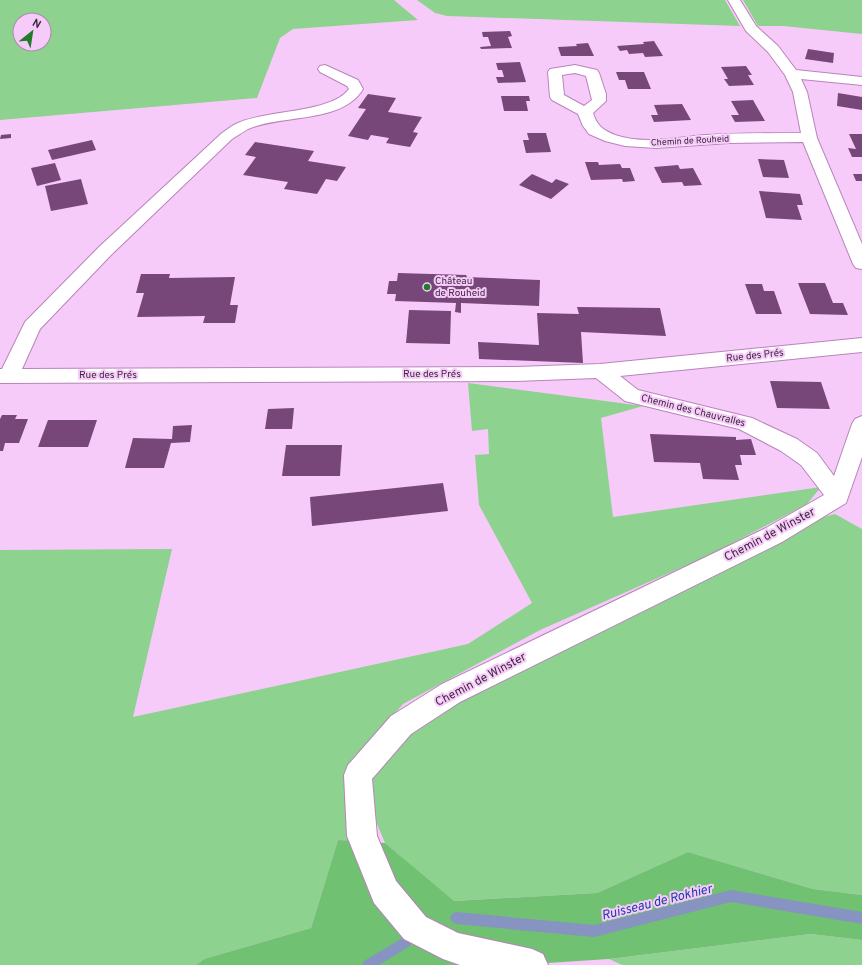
<svg xmlns="http://www.w3.org/2000/svg" width="862" height="965" viewBox="0 0 862 965" font-family="Overpass,sans-serif">
	<rect width="100%" height="100%" fill="#f7cbf9"/>
	<g fill="#8ed28f" fill-rule="evenodd">
		<path d="M0,0h394l24,20 -125,9 -13,9 -23,60 -257,22zM20,20h24v24h-24z"/>
		<polygon points="417,0 725,0 740,26 447,16 435,13"/>
		<polygon points="743,0 862,0 862,34 783,26 758,26"/>
		<polygon points="468,383 643,406 601,418 613,517 821,487 807,504 710,555 540,630 403,704 345,771 348,841 338,840 311,928 204,959 196,965 0,965 0,550 172,549 133,717 468,644 532,603 479,505 475,455 489,454 488,429 472,431"/>
		<polygon points="835,514 862,529 862,895 813,889 688,852 597,893 453,901 385,843 372,812 373,758 478,686 816,519"/>
		<polygon points="811,934 862,940 862,965 622,965 609,959"/>
	</g>
	<polygon fill="#70c172" points="338,840 385,843 454,901 597,893 688,852 813,889 862,895 862,940 811,934 609,959 516,965 196,965 204,959 311,928"/>
	<g fill="none" stroke-linecap="round" stroke-linejoin="round">
		<g fill="#8793c0" fill-rule="evenodd">
			<polygon points="731,890 862,912 862,924 731,902 594,937 456,924 452,922 450,918 452,914 456,912 594,925"/>
			<polygon points="406,936 410,938 412,942 410,946 379,965 362,965 364,961"/>
		</g>
	</g>
	<g fill="#77477a">
		<polygon points="510,31 512,36 508,37 512,48 481,49 480,47 491,46 488,37 483,37 482,32"/>
		<polygon points="654,41 663,56 645,57 643,53 629,54 627,50 620,51 617,46 644,44 643,42"/>
		<polygon points="588,43 594,56 561,56 558,47 577,46 576,44"/>
		<polygon points="808,49 834,53 833,63 805,59"/>
		<polygon points="520,62 526,82 498,83 496,77 504,77 502,70 498,70 496,63"/>
		<polygon points="746,66 752,75 748,75 754,85 729,86 724,79 728,79 721,67"/>
		<polygon points="616,72 644,72 651,89 628,89 625,80 619,80"/>
		<polygon points="838,93 862,97 862,110 837,106"/>
		<polygon points="368,94 396,98 388,112 422,117 413,132 418,133 410,147 386,143 389,138 371,135 368,140 348,136 366,109 358,108"/>
		<polygon points="501,96 529,96 530,101 526,101 528,111 504,111"/>
		<polygon points="753,100 765,121 735,122 731,115 739,115 731,101"/>
		<polygon points="682,104 691,120 654,122 651,115 658,115 654,105"/>
		<polygon points="527,133 546,133 551,152 526,153 523,140 529,140"/>
		<polygon points="11,134 11,138 0,139 1,135"/>
		<polygon points="849,134 862,134 862,157 852,157 848,148 856,149"/>
		<polygon points="92,140 96,150 52,160 48,150"/>
		<polygon points="255,142 314,151 308,161 346,167 337,181 326,179 317,194 284,189 288,182 243,175 256,157 245,155"/>
		<polygon points="758,159 784,160 789,178 763,177"/>
		<polygon points="585,162 598,162 599,165 620,164 622,168 630,168 635,181 623,182 622,179 591,180"/>
		<polygon points="55,163 61,180 37,186 31,168"/>
		<polygon points="678,165 680,169 693,168 702,185 684,186 682,182 662,183 654,167"/>
		<polygon points="532,174 552,183 556,179 569,184 551,199 519,185"/>
		<polygon points="853,174 862,174 862,181 856,181"/>
		<polygon points="81,179 88,204 51,211 45,186"/>
		<polygon points="759,191 800,194 803,205 797,205 802,220 766,218"/>
		<polygon points="398,273 466,275 467,277 540,280 539,306 461,303 461,313 455,312 456,303 395,301 396,294 387,294 389,281 397,281"/>
		<polygon points="141,274 170,274 169,278 235,277 230,305 238,305 235,323 203,323 205,316 137,317 144,293 136,293"/>
		<polygon points="798,283 825,283 833,303 843,303 848,315 810,314"/>
		<polygon points="745,284 762,284 764,291 774,291 782,314 756,314"/>
		<polygon points="577,307 660,308 666,336 581,332 583,363 479,359 478,342 539,345 537,313 579,314"/>
		<polygon points="409,310 451,311 450,344 406,343"/>
		<polygon points="770,381 821,382 830,409 777,408"/>
		<polygon points="294,408 292,429 265,429 268,409"/>
		<polygon points="2,415 17,415 15,419 28,419 19,443 5,443 3,451 0,451 0,419"/>
		<polygon points="48,420 97,420 88,447 38,447"/>
		<polygon points="192,425 190,442 171,443 164,468 125,468 133,438 172,439 173,426"/>
		<polygon points="650,434 736,437 736,440 751,439 756,455 740,455 742,465 735,465 739,480 703,479 700,463 654,462"/>
		<polygon points="286,445 342,445 340,476 282,476"/>
		<polygon points="443,483 448,511 312,526 310,497"/>
	</g>
	<g fill="none" stroke-linecap="round" stroke-linejoin="round">
		<defs>
			<g id="minor">
				<path d="M728,0h12l16,26 22,20 18,24 66,7v8l-61,-6 6,13 10,46 45,106v25l-6,-1 -3,-4 -50,-122 -74,1 -73,5 -31,-2 -20,-5 -16,-7 -6,-8 -5,-12 -26,-14 -2,-3 -2,-25 2,-3 25,-4 22,5 2,3 7,21v7l-13,12c4,13 10,17 22,22 29,10 62,2 91,0 32,-2 63,-2 95,-2l-8,-41 -8,-17 -17,-23 -22,-21zM575,73l11,3 6,24 -8,6 -20,-11 -2,-20z"/>
				<path d="M325,65l33,15 5,9c-21,35 -81,25 -115,40 -5,3 -11,7 -16,10l-121,116 -71,74 -18,40 494,-2 84,-3 262,-26v14l-242,24 18,14 114,28 45,21 20,14 17,23 18,-52 3,-5 7,-3v41l-16,46 -64,39 -322,160 -49,32 -39,45 5,57 19,45 30,36 32,16 74,16 11,5 5,11h-88l-17,-6 -39,-20 -30,-36 -27,-67 -3,-61 4,-10 43,-49 51,-32 324,-156 58,-33 -23,-30 -20,-14 -42,-22 -114,-28 -29,-23 -80,3 -516,2v-14h2l23,-47 74,-75 123,-114c5,-3 10,-8 16,-10 28,-13 94,-10 111,-34l-2,-3 -27,-14 -2,-3 2,-3z"/>
			</g>
		</defs>
		<use href="#minor" stroke="#b884bb" stroke-width="2"/>
		<use href="#minor" fill="#fff" fill-rule="evenodd"/>
	</g>
	<circle fill="#217b2b" stroke="#f7cbf9" stroke-width="1.5" cx="427" cy="287" r="4"/>
	<g text-anchor="middle" dominant-baseline="central" stroke-width="4" stroke-linejoin="round" paint-order="stroke">
		<g font-size="9" fill="#3d283e" stroke="#f7cbf9">
			<text transform="translate(690 141) rotate(-3)">Chemin de Rouheid</text>
		</g>
		<g font-size="10" fill="#3d283e" stroke="#f7cbf9" text-anchor="start">
			<text x="435" y="281">Château<tspan x="435" dy="12">de Rouheid</tspan></text>
		</g>
		<g font-size="10" fill="#3d283e" stroke="#f7cbf9">
			<text transform="translate(755 356) rotate(-6)">Rue des Prés</text>
			<text x="432" y="374">Rue des Prés</text>
			<text x="108" y="375">Rue des Prés</text>
			<text transform="translate(693 411) rotate(14)">Chemin des Chauvralles</text>
		</g>
		<g font-size="12" fill="#3d283e" stroke="#f7cbf9">
			<text transform="translate(770 535) rotate(-28)">Chemin de Winster</text>
			<text transform="translate(481 680) rotate(-28)">Chemin de Winster</text>
		</g>
		<g font-size="13" font-style="italic" fill="#1b40a4" stroke="#f7cbf9">
			<text transform="translate(657 903) rotate(-14)">Ruisseau de Rokhier</text>
		</g>
	</g>
	<g transform="translate(32 32) rotate(30)"><circle r="19" fill="#f7cbf9" stroke="#ad8aae"/>
	<path d="M0-3L7 15L0 10L-7 15Z" fill="#217b2b"/>
	<text y="-6" font-size="11" font-weight="bold" text-anchor="middle" fill="#3d283e">N</text>
	</g>
</svg>
